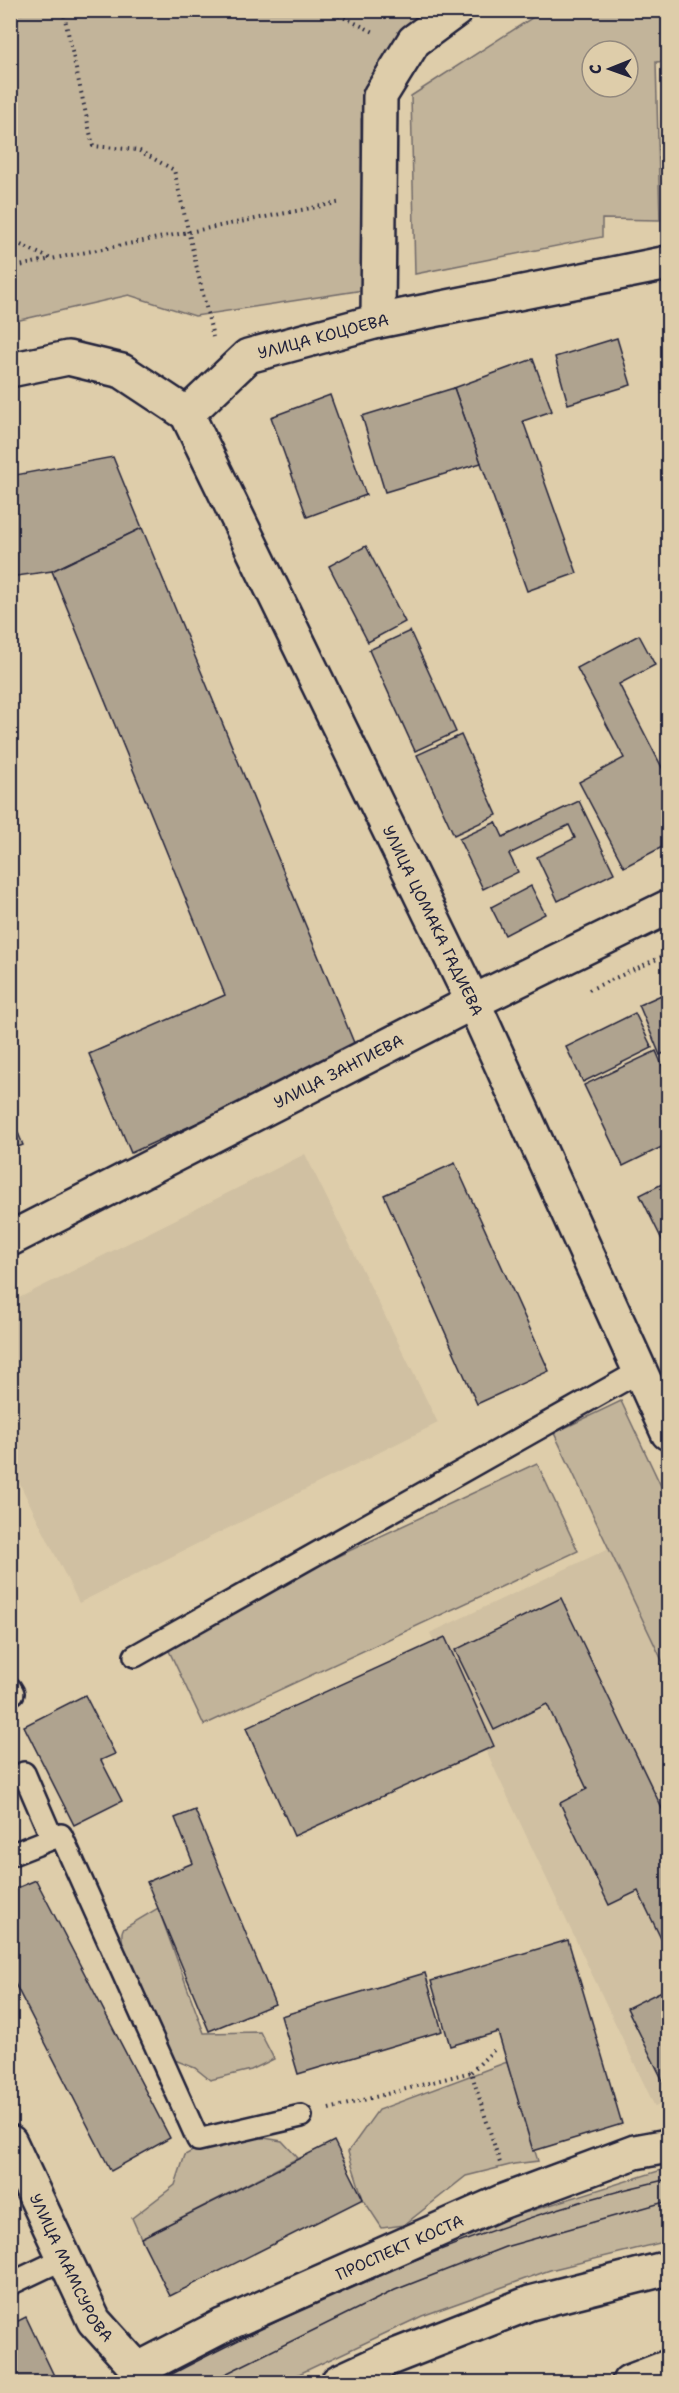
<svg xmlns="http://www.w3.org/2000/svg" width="679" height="2393" viewBox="0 0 679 2393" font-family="'Shantell Sans',sans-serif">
	<rect width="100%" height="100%" fill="#decdaa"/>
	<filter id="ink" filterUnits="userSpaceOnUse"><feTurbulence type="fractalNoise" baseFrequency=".0167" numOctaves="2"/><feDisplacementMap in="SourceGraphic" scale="12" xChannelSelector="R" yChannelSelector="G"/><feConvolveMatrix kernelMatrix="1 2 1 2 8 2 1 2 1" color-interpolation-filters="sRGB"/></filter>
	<g filter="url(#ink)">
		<g fill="#d0c0a2">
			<polygon points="305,1154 438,1423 79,1603 11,1466 11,1302"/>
			<polygon points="635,1536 668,1607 668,2101 655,2107 430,1633"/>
		</g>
		<g fill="#c2b49a" stroke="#726b6a" stroke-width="1.5" fill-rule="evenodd">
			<path d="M544,10l124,1v50l-12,1 4,158 -58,-1v18l-187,37 -4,-178zM592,51h36v36h-36z"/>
			<polygon points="10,11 421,11 361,119 363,290 195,316 129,295 11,322"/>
			<polygon points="621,1401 668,1501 668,1673 554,1433"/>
			<polygon points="537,1463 578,1551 204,1725 163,1638"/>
			<path d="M158,1908l46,125 56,-1 14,27 -23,11 -41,10 -15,-12 -23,-9c-10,-22 -58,-112 -49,-130z"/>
			<polygon points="507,2062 538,2161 514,2164 466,2176 404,2225 382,2228 363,2199 348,2152 378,2110"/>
			<polygon points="247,2135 282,2141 298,2158 141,2238 132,2218 175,2185 185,2155 207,2143"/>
			<polygon points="668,2168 668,2241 550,2270 422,2316 282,2382 168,2382 164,2369 460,2233"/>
		</g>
		<g fill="#afa38f" stroke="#22223b" stroke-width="1.5">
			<polygon points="664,61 668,61 668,178 665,179"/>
			<polygon points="617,338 631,385 568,404 555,357"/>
			<polygon points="533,359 552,411 523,421 577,573 527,591 454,388"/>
			<polygon points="454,388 481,463 385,492 362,416"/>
			<polygon points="330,395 366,495 307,517 271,417"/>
			<polygon points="113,457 142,528 52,571 10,577 10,476"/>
			<polygon points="142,528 357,1050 131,1153 89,1054 225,995 52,571"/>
			<polygon points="366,546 405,622 368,642 329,566"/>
			<polygon points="410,631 456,732 415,751 369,650"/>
			<polygon points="639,635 655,665 619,684 668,779 668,844 624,867 579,782 624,758 577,668"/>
			<polygon points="461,735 497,815 454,835 417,755"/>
			<polygon points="579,801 614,873 558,901 537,857 575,838 569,825 509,854 518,872 483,889 459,839 496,822 503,837"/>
			<polygon points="531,886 545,914 505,935 491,907"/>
			<polygon points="668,992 668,1051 660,1055 639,1005"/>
			<polygon points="635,1013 652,1048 583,1082 566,1047"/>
			<polygon points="656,1051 668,1079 668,1144 623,1166 584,1085"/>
			<polygon points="10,1113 23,1145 10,1150"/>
			<polygon points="455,1163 549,1371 477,1404 384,1195"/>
			<polygon points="668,1181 668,1252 640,1195"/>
			<polygon points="561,1598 668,1821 668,1953 638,1891 609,1905 560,1803 587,1789 547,1704 494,1730 455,1650"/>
			<polygon points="445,1637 494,1746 294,1836 246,1728"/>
			<polygon points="85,1695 115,1754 101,1760 122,1801 74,1825 24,1726"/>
			<polygon points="195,1810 275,2004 209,2031 147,1882 193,1863 175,1818"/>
			<polygon points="36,1880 170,2138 111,2171 10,1974 10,1891"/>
			<polygon points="568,1940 622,2124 533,2151 498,2032 450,2046 431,1981"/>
			<polygon points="425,1973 442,2031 298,2074 281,2016"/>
			<polygon points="668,1988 668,2078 663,2081 627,2008"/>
			<polygon points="334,2141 363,2199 170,2296 141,2238"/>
			<polygon points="26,2317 57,2382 10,2382 10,2325"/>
		</g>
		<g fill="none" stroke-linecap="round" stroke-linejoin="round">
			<defs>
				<g id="lane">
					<polyline points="135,1656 640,1371"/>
					<polyline points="10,1688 13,1693"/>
					<polyline points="24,1773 52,1838"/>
					<polyline points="10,1855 61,1835 198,2140 301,2116"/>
					<polyline points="10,2284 65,2258"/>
				</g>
				<g id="street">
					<polyline points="378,321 380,96 414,41 456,10"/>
					<path id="s1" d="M187,414l61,-58 130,-35 290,-58"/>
					<path id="s2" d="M10,1239l463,-237 195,-95"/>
					<path id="s3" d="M10,2142l84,179 55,61"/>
					<path id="s4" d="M137,2370l87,-45 277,-123 134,-50 33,-6"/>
					<polyline points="629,2382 668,2367"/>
				</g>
				<g id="secondary">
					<path id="s5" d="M10,370l58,-12 54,13 65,43 286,588 195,431"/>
				</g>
				<polyline id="primary" points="338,2382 390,2358 530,2303 668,2268"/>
			</defs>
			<use href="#lane" stroke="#22223b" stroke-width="26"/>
			<use href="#street" stroke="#22223b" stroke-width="38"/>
			<use href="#secondary" stroke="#22223b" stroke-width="38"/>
			<use href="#primary" stroke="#22223b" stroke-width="38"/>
			<g stroke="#22223b" stroke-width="4" stroke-dasharray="1.5 4.5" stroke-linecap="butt">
				<polyline points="63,10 93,146 138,150 174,170 213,337"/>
				<polyline points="328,10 376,33"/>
				<polyline points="10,18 26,10"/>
				<polyline points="10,240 51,259 342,202"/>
				<polyline points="10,268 51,259"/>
				<polyline points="589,990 668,954"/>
				<polyline points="471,2072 495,2049"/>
				<polyline points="329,2109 471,2072 500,2163"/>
			</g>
			<use href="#lane" stroke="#decdaa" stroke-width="21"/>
			<use href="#street" stroke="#decdaa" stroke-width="33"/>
			<use href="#secondary" stroke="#decdaa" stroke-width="33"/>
			<use href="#primary" stroke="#decdaa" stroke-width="33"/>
			<g stroke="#22223b" stroke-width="1.5">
				<path d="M157,2382c163,-86 331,-162 511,-203"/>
				<polyline points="209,2382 395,2290 505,2247 668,2201"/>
			</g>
		</g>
	</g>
	<g text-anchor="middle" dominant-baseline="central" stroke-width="4.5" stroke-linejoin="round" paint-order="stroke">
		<g font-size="16" fill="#22223b" stroke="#decdaa">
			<text stroke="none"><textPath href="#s1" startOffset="162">УЛИЦА КОЦОЕВА</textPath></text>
			<text stroke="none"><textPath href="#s5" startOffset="756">УЛИЦА ЦОМАКА ГАДИЕВА</textPath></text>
			<text stroke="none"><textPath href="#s2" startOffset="369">УЛИЦА ЗАНГИЕВА</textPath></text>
			<text stroke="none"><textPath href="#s4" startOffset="290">ПРОСПЕКТ КОСТА</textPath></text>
			<text stroke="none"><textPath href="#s3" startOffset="140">УЛИЦА МАМСУРОВА</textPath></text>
		</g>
	</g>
	<rect width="679" height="2393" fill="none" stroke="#decdaa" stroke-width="36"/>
	<rect x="18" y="18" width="643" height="2357" fill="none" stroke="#22223b" stroke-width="2" filter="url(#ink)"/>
	<g transform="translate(610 69) rotate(269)"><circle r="28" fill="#decdaa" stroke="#93897e" stroke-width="1.5"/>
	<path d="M0-4.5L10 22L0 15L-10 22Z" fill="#22223b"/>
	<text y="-9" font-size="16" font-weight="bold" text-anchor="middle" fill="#22223b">С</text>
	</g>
</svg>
